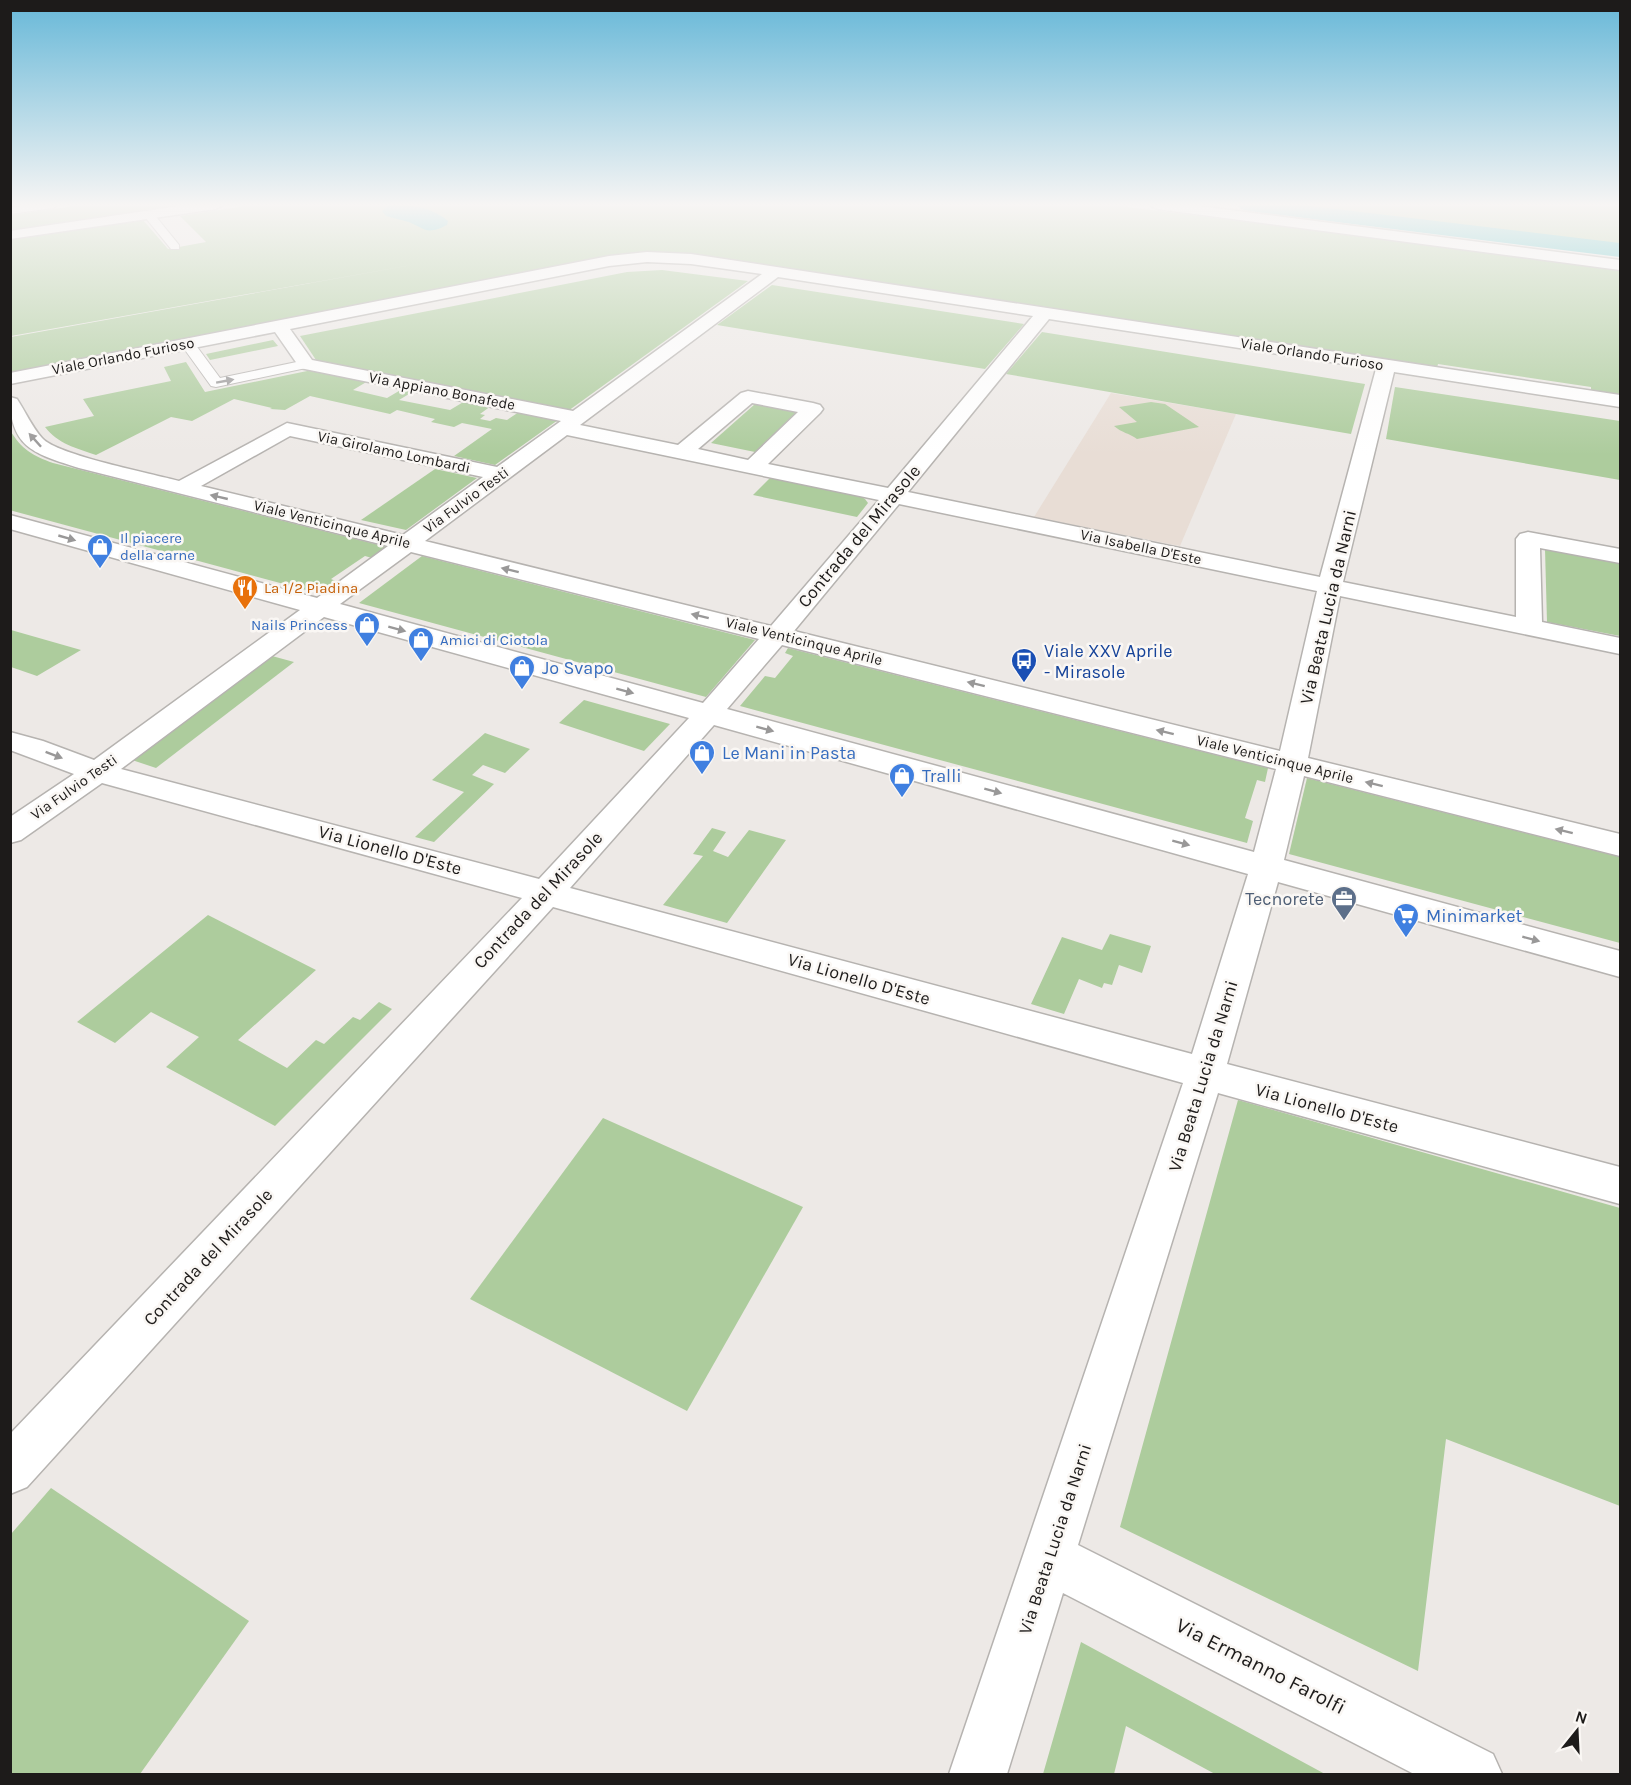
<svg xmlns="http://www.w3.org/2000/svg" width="1631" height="1785" viewBox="0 0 1631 1785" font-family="Karla,sans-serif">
	<rect width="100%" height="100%" fill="#ede9e6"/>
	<polygon fill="#e8ddd5" points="1111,393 1236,414 1180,546 1034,517"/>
	<g fill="#adcc9d">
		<polygon points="82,205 183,205 11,230 11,215"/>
		<polygon points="252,205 1111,205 1620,268 1620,396 1591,391 1591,387 1438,364 1437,368 666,253 636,253 610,257 11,373 11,337 434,261 11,336 10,240 143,220 168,249 206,242 180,216"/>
		<polygon points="1279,205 1620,205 1620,244"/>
		<polygon points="662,270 748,281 568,411 316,360 300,336 627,272"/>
		<polygon points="772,285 1024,324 985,369 717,325"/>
		<polygon points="1042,332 1365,384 1351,434 1006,374"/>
		<polygon points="273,340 278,346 210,360 206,354"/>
		<path d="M186,362l19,30 107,-22 56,11 -15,9 34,8 17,-10 10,3 -15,9 51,10 15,-9 26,5 -11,8 5,1 -5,4 10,2 6,-3 11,2 12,-8 39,8 -63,45 -41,-9 38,-27 -30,-6 -8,4 -23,-5 4,-3 -38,-9 -7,4 -80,-18 -25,14 -15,-1 2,-1 -38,-9 -42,22 -21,-4 -75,38c-20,-7 -38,-11 -51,-28l49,-11 -11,-17 88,-18 -7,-14z"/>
		<polygon points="1395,387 1620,421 1620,480 1386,439"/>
		<path d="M1151,402l14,2 34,23 -62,12c-8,-6 -15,-6 -23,-13l23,-4 -18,-15z"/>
		<polygon points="755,404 797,412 755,452 711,443"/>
		<path d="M10,430c11,19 23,26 43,33l334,84 -15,11 -7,-2 -34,23 7,3 -17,12 -308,-83 -3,-1z"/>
		<polygon points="435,469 477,478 406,530 361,520"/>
		<polygon points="772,476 853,492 865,499 868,503 857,517 753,495"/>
		<polygon points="1545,549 1619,563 1620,636 1547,622"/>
		<polygon points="422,556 755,640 706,697 359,603"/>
		<polygon points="11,630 81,650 37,676 11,667"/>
		<polygon points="788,648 1268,768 1265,782 1257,780 1245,818 1253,821 1247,843 740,706 765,676 775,678 793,656 785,653"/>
		<polygon points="272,656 294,662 156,768 132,760"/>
		<polygon points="584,700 670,724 644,751 559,723"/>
		<polygon points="485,733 530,749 505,773 483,765 472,775 494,784 434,842 415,837 464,792 432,780"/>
		<polygon points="1307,778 1620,857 1620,943 1289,854"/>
		<polygon points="712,828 726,832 713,851 728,857 749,830 786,840 727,923 663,905 703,856 693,854"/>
		<polygon points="208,915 316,970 238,1040 287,1068 316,1040 324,1044 353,1017 360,1020 379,1002 392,1009 275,1126 166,1067 199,1037 151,1012 115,1043 77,1022"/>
		<polygon points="1110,934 1151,946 1142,973 1119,965 1112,985 1104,983 1102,988 1079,979 1064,1014 1031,1004 1062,937 1102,950"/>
		<polygon points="1238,1100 1620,1208 1620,1506 1446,1439 1418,1671 1120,1527"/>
		<polygon points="603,1118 803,1207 687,1411 470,1299"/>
		<polygon points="51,1488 249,1621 140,1774 11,1774 11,1534"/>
		<polygon points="1081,1642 1325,1774 1215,1774 1126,1726 1114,1774 1043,1774"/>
	</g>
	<path fill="#46bec1" d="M389,205c22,0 41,1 59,16l-1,4c-23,12 -23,1 -42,-4 -6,-2 -13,-3 -19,-5l-4,-5z"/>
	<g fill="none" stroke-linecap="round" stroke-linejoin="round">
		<polygon fill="#46bec1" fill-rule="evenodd" points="1238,205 1302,205 1620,243 1620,257 1248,211 1241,209"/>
		<defs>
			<g id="service">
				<polygon points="28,205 58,205 53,208 10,214 10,208"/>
				<polygon points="149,212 153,213 179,245 179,249 171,249 145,217 145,213"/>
				<polygon points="187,339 192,340 220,378 306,360 313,364 306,368 216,387 211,386 180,343"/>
			</g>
			<path id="minor" d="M647,252l44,2 929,141v12l-226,-35 -51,210 173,35v-78l4,-5 8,-2 92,17v14l-80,-15 2,74 78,16v16l-280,-58 -32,162 312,76v22l-316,-80 -20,84 336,91v26l-342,-95 -51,182 393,103v37l-402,-111 -140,452 415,209 9,20h-88l-351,-181 -56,181h-58l234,-691 -630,-176 -526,580 -17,7v-60l512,-536 -420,-115 -81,57 -11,3v-26l64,-43 -64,-24v-18l33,9 51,19 206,-150 -290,-81v-14l307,83 71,-52 -309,-78c-43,-14 -69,-19 -69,-71l7,2c8,12 15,28 25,39 14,17 112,36 137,43l108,-58 210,44 64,-46 -261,-53 -25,-36 -265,52v-11l599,-117zM647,262l44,2 71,10 -189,137 -261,-51 -22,-31 319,-63zM778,277l255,39 -145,172 -120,-24 52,-51 3,-4 -3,-4 -7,-2 -65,-12 -7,2 -63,52 -98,-20zM1049,319l327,50 -56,208 -412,-85zM752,403l46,9 -50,48 -50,-11zM567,435l312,65 -108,126 -346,-85zM290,436l193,41 -80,58 -202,-49zM899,504l418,87 -37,160 -486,-120zM411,552l348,87 -56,64 -363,-99zM324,617l365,101 -150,161 -418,-110zM782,645l494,124 -22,83 -527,-143zM714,725l534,149 -56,180 -622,-166z"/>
			<g id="secondary">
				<polygon points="186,205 223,205 216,209 10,239 10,231"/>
				<polygon points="1150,205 1191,205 1620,260 1620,270 1157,209"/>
			</g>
		</defs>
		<use href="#service" stroke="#b6b3b0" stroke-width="2"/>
		<use href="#minor" stroke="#b6b3b0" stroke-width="3"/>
		<use href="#secondary" stroke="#b6b3b0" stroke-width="3"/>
		<use href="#service" fill="#fff" fill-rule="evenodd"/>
		<use href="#minor" fill="#fff" fill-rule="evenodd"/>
		<use href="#secondary" fill="#fff" fill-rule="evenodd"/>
	</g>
	<defs><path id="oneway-solid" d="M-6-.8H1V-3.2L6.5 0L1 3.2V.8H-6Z" transform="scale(1.5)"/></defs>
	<g fill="#999898">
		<use href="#oneway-solid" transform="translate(225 381) rotate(-10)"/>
		<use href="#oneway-solid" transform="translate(35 440) rotate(-132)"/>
		<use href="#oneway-solid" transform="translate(219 497) rotate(-167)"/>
		<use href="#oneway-solid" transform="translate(67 538) rotate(16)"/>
		<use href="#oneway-solid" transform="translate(510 570) rotate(-166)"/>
		<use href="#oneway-solid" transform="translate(700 616) rotate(-166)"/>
		<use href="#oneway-solid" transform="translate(397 629) rotate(15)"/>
		<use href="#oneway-solid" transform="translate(976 684) rotate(-166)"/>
		<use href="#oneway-solid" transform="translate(625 691) rotate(15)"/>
		<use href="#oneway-solid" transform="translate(765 729) rotate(15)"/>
		<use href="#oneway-solid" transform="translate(1165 732) rotate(-166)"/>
		<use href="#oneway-solid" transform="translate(54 755) rotate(21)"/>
		<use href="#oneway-solid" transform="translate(1374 784) rotate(-166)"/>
		<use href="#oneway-solid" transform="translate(993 791) rotate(15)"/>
		<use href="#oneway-solid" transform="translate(1564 831) rotate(-166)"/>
		<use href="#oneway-solid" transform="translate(1181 843) rotate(15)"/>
		<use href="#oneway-solid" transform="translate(1531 939) rotate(15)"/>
	</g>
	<linearGradient id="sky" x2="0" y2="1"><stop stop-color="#67b8d8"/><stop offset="0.45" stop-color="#f7f5f4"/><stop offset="1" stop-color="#f7f5f4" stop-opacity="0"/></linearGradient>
	<rect width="1631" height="455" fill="url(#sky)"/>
	<defs>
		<symbol id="shop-pin" viewBox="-11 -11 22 30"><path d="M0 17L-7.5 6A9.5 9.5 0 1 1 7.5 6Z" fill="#3f7fe0" stroke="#faf7f4"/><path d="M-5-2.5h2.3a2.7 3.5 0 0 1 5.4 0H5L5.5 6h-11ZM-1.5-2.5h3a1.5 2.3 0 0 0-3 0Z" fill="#fff"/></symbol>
		<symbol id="restaurant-pin" viewBox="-11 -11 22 30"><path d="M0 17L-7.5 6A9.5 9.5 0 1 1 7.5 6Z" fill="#e8710a" stroke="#faf7f4"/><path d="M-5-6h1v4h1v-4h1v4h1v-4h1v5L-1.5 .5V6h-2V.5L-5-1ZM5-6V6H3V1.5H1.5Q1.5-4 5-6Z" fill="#fff"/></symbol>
		<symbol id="bus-pin" viewBox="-11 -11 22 30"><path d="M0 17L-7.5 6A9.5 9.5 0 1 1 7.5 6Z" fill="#1a4fb4" stroke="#faf7f4"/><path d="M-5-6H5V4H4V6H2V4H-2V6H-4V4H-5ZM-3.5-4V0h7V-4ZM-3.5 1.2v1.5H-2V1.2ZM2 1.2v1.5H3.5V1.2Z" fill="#fff"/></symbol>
		<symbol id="office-pin" viewBox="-11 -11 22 30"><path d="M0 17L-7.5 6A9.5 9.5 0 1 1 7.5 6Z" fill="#5c6f8a" stroke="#faf7f4"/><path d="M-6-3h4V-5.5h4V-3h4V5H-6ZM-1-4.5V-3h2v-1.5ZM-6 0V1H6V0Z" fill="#fff"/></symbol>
		<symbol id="supermarket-pin" viewBox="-11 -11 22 30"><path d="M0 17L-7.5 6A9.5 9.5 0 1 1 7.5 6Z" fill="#3f7fe0" stroke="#faf7f4"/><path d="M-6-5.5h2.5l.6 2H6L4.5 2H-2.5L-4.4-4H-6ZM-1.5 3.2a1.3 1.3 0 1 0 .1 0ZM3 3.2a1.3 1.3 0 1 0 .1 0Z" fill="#fff"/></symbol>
	</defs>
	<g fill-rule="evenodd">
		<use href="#shop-pin" x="85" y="532" width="30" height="40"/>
		<use href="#restaurant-pin" x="230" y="573" width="30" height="40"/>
		<use href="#shop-pin" x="352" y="610" width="30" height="40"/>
		<use href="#shop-pin" x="406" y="625" width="30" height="40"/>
		<use href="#bus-pin" x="1009" y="646" width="30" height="40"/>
		<use href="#shop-pin" x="507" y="653" width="30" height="40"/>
		<use href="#shop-pin" x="687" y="738" width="30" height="40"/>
		<use href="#shop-pin" x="887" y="761" width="30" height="40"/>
		<use href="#office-pin" x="1329" y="884" width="30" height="40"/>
		<use href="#supermarket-pin" x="1391" y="901" width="30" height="40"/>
	</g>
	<g text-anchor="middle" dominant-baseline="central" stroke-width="5" stroke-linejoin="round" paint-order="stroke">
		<g font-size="15" fill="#1d1b1a" stroke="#faf7f4">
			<text transform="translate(1312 354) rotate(9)">Viale Orlando Furioso</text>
			<text transform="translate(123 356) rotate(-11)">Viale Orlando Furioso</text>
			<text transform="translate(442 391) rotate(11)">Via Appiano Bonafede</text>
			<text transform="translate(394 452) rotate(12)">Via Girolamo Lombardi</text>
			<text transform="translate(466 500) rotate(-36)">Via Fulvio Testi</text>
			<text transform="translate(332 524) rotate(14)">Viale Venticinque Aprile</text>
			<text transform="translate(1141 547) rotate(12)">Via Isabella D'Este</text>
			<text transform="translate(804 641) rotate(14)">Viale Venticinque Aprile</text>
			<text transform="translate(1275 759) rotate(14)">Viale Venticinque Aprile</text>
			<text transform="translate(74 787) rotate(-35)">Via Fulvio Testi</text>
		</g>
		<g font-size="15" fill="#366cbe" stroke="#faf7f4" text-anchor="start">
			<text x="120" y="538">Il piacere<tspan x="120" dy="17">della carne</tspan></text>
			<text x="348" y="625" text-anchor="end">Nails Princess</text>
			<text x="440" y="640">Amici di Ciotola</text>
		</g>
		<g font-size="15" fill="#c56008" stroke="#faf7f4" text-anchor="start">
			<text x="264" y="588">La 1/2 Piadina</text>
		</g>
		<g font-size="18" fill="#1d1b1a" stroke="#faf7f4">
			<text transform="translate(859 536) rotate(-50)">Contrada del Mirasole</text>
			<text transform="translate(1328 607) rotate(-77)">Via Beata Lucia da Narni</text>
			<text transform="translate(390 850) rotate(15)">Via Lionello D'Este</text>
			<text transform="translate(538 900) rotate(-47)">Contrada del Mirasole</text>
			<text transform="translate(859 979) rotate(16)">Via Lionello D'Este</text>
			<text transform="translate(1203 1076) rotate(-73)">Via Beata Lucia da Narni</text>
			<text transform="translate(1327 1108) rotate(15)">Via Lionello D'Este</text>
			<text transform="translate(208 1257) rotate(-47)">Contrada del Mirasole</text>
			<text transform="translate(1055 1539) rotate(-72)">Via Beata Lucia da Narni</text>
		</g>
		<g font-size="18" fill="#164399" stroke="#faf7f4" text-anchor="start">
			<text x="1044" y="651">Viale XXV Aprile<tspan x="1044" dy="21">- Mirasole</tspan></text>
		</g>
		<g font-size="18" fill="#366cbe" stroke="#faf7f4" text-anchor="start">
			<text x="542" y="668">Jo Svapo</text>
			<text x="722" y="753">Le Mani in Pasta</text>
			<text x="922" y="776">Tralli</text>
			<text x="1426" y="916">Minimarket</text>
		</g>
		<g font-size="18" fill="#4e5e75" stroke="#faf7f4" text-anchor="end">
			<text x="1324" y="899">Tecnorete</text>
		</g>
		<g font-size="21" fill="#1d1b1a" stroke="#faf7f4">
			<text transform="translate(1261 1666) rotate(27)">Via Ermanno Farolfi</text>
		</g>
	</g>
	<rect width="1631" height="1785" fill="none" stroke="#1d1b1a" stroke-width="24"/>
	<g transform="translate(1577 1731) rotate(18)" stroke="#faf7f4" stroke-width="4.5" paint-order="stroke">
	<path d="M0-4.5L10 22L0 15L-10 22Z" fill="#1d1b1a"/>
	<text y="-9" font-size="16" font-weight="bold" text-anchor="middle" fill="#1d1b1a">N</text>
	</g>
</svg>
